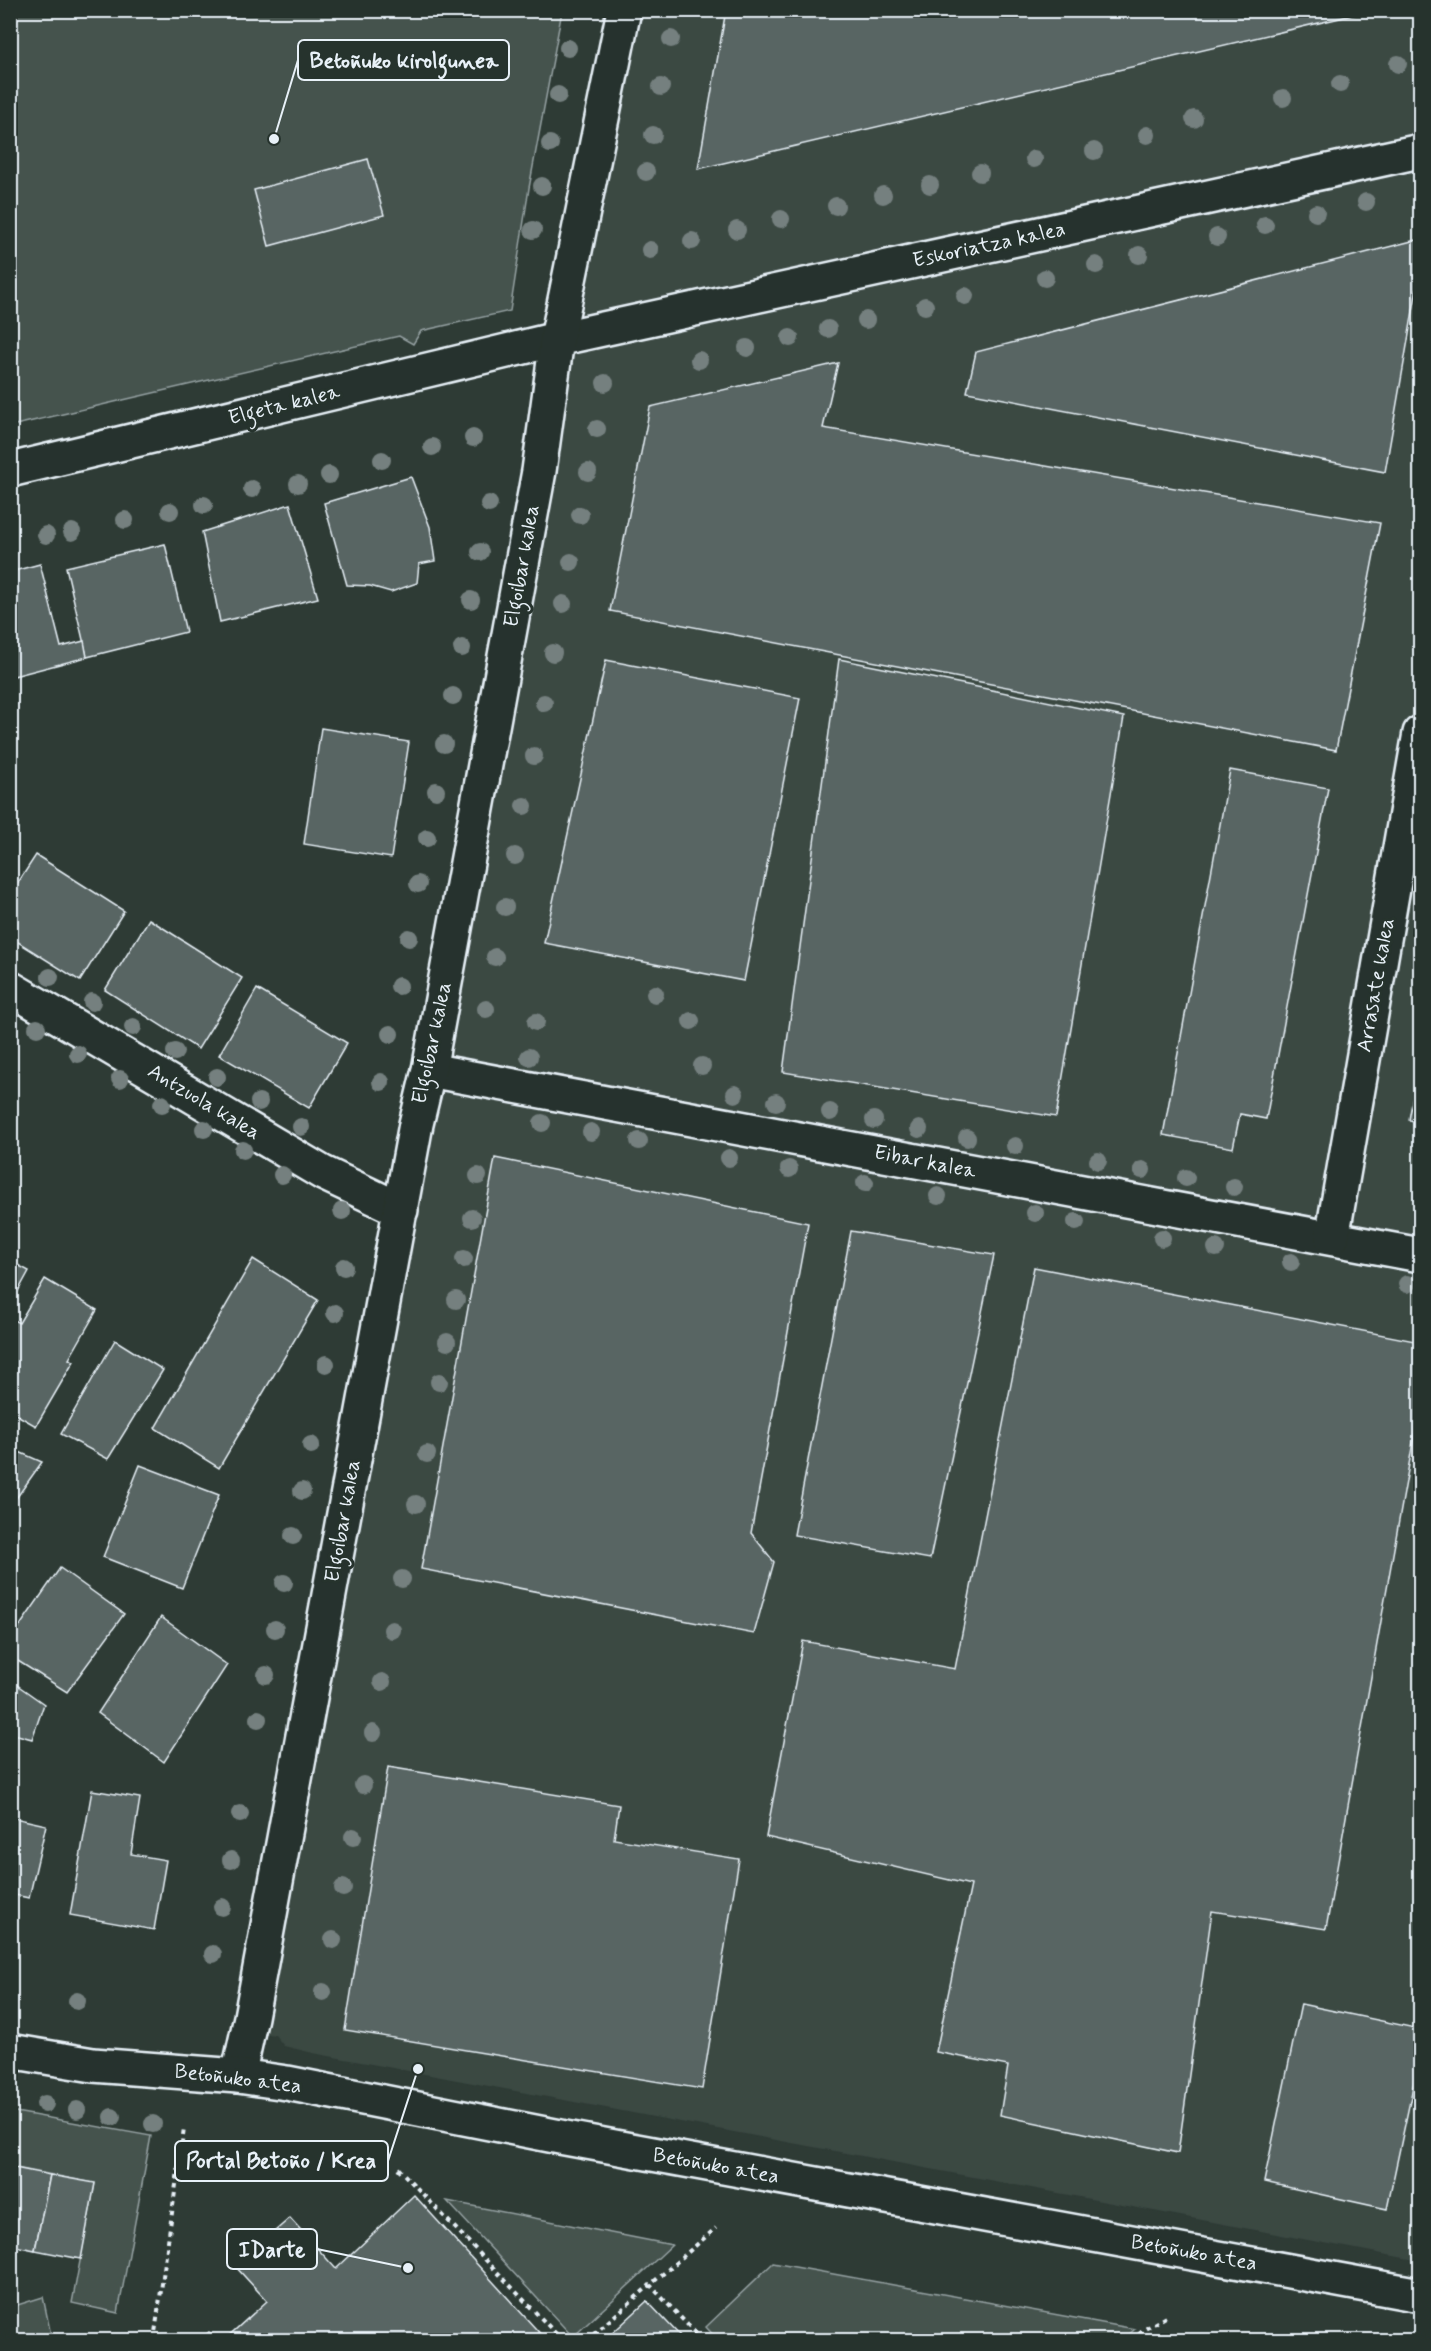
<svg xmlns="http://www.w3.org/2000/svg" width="1431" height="2351" viewBox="0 0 1431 2351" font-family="Mynerve,sans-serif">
	<rect width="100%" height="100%" fill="#2e3b35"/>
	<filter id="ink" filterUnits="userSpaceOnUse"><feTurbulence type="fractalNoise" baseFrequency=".0167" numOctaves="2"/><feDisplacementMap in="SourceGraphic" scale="12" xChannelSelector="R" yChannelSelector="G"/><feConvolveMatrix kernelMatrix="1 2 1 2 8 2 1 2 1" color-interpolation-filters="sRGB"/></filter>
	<g filter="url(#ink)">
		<polygon fill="#3b4843" points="620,11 1420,11 1420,2261 313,2053 284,2046 275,2035 246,2030"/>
		<g fill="#45524e" stroke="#96a2a3" stroke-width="1.5">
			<polygon points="10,11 562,11 529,188 510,311 421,331 413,344 399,336 11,426"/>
			<polygon points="10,2111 151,2136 118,2313 72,2303 95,2183 11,2167"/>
			<polygon points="447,2201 672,2245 573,2337"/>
			<polygon points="773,2263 1135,2329 1123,2340 718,2340 706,2327"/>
			<polygon points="43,2297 52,2340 11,2340 11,2307"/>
		</g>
		<g fill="#596563" stroke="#e8f1f8" stroke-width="1.5">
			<polygon points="726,10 1374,10 698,169"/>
			<polygon points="368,159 384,215 269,246 254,190"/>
			<polygon points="1420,239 1420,271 1385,472 967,392 976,352"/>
			<polygon points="838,363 823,428 1380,523 1336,750 610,611 650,407"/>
			<polygon points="411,477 430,527 435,561 419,564 417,583 391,592 370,586 347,585 324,503"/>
			<polygon points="290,504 318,598 220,622 202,532"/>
			<polygon points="165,544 186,632 87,657 66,567"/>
			<polygon points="40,564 61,647 84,641 87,657 10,677 10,572"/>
			<polygon points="839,659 1124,717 1056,1117 783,1072"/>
			<polygon points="606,660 800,698 744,981 544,943"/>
			<polygon points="321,728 409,742 391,858 304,844"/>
			<polygon points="1230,770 1328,788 1266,1119 1240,1114 1233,1148 1163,1135"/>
			<polygon points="36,855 124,911 80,981 10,937 10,895"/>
			<polygon points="149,919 242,978 198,1049 105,990"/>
			<polygon points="257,989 347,1043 309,1108 219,1055"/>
			<polygon points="1420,1056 1420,1122 1409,1120"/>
			<polygon points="495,1158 808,1223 751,1533 774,1562 754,1634 421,1569"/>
			<polygon points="851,1231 994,1255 930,1559 794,1535"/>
			<polygon points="253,1259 318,1300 219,1468 155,1428"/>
			<polygon points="10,1261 29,1271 10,1306"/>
			<polygon points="1034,1267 1420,1342 1420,1403 1326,1929 1212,1911 1178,2153 1000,2115 1008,2066 936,2052 971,1885 766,1837 803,1641 955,1669"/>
			<polygon points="45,1279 97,1310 69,1359 74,1361 36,1426 10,1411 10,1318 19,1323"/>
			<polygon points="115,1340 163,1370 108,1459 61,1434"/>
			<polygon points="10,1448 42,1462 10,1507"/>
			<polygon points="140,1465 219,1495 182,1588 103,1557"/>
			<polygon points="60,1568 124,1614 67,1692 10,1656 10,1640"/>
			<polygon points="1420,1613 1420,1659 1415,1658"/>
			<polygon points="161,1617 227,1665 164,1762 98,1713"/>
			<polygon points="10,1680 44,1704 32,1739 10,1733"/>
			<polygon points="388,1767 619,1805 614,1839 739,1859 702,2089 345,2030"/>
			<polygon points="92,1790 140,1798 131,1854 166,1860 154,1930 70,1915"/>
			<polygon points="10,1817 46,1825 29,1898 10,1894"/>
			<polygon points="1301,2004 1420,2029 1420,2054 1387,2209 1264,2182"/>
			<polygon points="10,2167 50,2175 35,2250 10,2245"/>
			<polygon points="50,2175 95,2183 81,2259 35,2250"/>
			<polygon points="414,2195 546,2340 224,2340 267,2301 235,2266 290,2218 336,2269"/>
			<polygon points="647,2301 684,2340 605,2340"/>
			<polygon points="209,2332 218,2340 200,2340"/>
		</g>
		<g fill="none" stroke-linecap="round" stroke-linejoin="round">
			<defs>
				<g id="street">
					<polyline points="10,470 557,339 1420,151"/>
					<polyline points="10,988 323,1173 401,1210"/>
					<polyline points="429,1070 1420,1255"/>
					<polyline points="1332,1238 1420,733"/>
					<polyline points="238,2076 251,2017 416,1124 429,1070 539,471 557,339 624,10"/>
				</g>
				<polyline id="secondary" points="10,2051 93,2065 238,2076 287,2083 560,2137 1420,2295"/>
			</defs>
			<use href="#street" stroke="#e8f1f8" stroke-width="38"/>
			<use href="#secondary" stroke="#e8f1f8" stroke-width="38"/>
			<g stroke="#e8f1f8" stroke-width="4" stroke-dasharray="4.5 4.5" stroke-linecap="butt">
				<polyline points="398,2168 562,2340"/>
				<polyline points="154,2340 184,2128"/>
				<polyline points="587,2340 650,2285"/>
				<polyline points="702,2340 650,2285 716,2228"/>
				<polyline points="1132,2340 1145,2329 1169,2315"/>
			</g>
			<use href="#street" stroke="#26332d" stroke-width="33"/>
			<use href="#secondary" stroke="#26332d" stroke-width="33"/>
		</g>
		<g fill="#75807f">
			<circle cx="671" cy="39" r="9"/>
			<circle cx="568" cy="48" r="9"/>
			<circle cx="1398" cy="64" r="9"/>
			<circle cx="1340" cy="84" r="9"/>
			<circle cx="661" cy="87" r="9"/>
			<circle cx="558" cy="95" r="9"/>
			<circle cx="1283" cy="98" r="9"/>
			<circle cx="1194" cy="119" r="9"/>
			<circle cx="653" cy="135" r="9"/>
			<circle cx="1147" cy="135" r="9"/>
			<circle cx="550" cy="144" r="9"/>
			<circle cx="1094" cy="151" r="9"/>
			<circle cx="1034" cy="159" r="9"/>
			<circle cx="646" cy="172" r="9"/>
			<circle cx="980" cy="173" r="9"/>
			<circle cx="930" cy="185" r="9"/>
			<circle cx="542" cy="186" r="9"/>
			<circle cx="883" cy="195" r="9"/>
			<circle cx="1366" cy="202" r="9"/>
			<circle cx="836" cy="206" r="9"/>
			<circle cx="1316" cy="213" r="9"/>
			<circle cx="781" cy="219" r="9"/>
			<circle cx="1265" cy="225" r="9"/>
			<circle cx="533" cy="230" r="9"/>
			<circle cx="737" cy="230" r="9"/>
			<circle cx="1217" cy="237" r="9"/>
			<circle cx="692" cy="241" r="9"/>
			<circle cx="650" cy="250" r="9"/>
			<circle cx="1139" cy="255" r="9"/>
			<circle cx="1096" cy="265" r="9"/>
			<circle cx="1045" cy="278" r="9"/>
			<circle cx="965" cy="296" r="9"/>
			<circle cx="925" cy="306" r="9"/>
			<circle cx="866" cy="320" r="9"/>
			<circle cx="828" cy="329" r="9"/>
			<circle cx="790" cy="338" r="9"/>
			<circle cx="747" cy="348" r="9"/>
			<circle cx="699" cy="360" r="9"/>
			<circle cx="605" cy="383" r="9"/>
			<circle cx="597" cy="429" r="9"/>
			<circle cx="473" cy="438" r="9"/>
			<circle cx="432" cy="447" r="9"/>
			<circle cx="382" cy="460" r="9"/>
			<circle cx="588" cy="472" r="9"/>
			<circle cx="329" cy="475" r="9"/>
			<circle cx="298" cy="484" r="9"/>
			<circle cx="252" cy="489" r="9"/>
			<circle cx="489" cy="504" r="9"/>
			<circle cx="204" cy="505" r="9"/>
			<circle cx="170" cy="511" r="9"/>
			<circle cx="580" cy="515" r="9"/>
			<circle cx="125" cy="520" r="9"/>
			<circle cx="72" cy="532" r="9"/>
			<circle cx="46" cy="535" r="9"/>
			<circle cx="480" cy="552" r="9"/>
			<circle cx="571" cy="562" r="9"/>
			<circle cx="471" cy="600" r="9"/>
			<circle cx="563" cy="604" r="9"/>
			<circle cx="462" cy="648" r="9"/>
			<circle cx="553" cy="653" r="9"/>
			<circle cx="453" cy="696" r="9"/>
			<circle cx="544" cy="703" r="9"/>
			<circle cx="444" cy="744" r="9"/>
			<circle cx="534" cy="756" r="9"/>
			<circle cx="436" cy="791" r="9"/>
			<circle cx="524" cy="806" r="9"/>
			<circle cx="427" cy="838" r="9"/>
			<circle cx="515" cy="856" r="9"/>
			<circle cx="418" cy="884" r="9"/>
			<circle cx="505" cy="907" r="9"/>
			<circle cx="409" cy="938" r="9"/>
			<circle cx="495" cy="957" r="9"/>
			<circle cx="50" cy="977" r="9"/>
			<circle cx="399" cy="986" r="9"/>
			<circle cx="655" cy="994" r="9"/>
			<circle cx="92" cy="1002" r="9"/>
			<circle cx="486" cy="1009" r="9"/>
			<circle cx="691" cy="1021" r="9"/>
			<circle cx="536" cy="1022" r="9"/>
			<circle cx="133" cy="1027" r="9"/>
			<circle cx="37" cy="1028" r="9"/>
			<circle cx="390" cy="1034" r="9"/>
			<circle cx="175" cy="1052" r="9"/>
			<circle cx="78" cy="1054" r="9"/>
			<circle cx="529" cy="1057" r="9"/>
			<circle cx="702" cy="1066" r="9"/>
			<circle cx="217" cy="1077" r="9"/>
			<circle cx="120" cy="1079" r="9"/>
			<circle cx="381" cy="1082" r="9"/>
			<circle cx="735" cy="1094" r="9"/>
			<circle cx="259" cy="1102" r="9"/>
			<circle cx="776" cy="1102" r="9"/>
			<circle cx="162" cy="1104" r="9"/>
			<circle cx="830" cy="1112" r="9"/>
			<circle cx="874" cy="1120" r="9"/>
			<circle cx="542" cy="1123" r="9"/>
			<circle cx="301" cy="1127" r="9"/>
			<circle cx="204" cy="1129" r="9"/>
			<circle cx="919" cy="1129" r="9"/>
			<circle cx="591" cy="1132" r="9"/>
			<circle cx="967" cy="1138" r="9"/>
			<circle cx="639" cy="1141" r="9"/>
			<circle cx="1015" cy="1146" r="9"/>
			<circle cx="243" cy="1150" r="9"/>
			<circle cx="729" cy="1158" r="9"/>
			<circle cx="1098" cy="1161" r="9"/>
			<circle cx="789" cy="1169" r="9"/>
			<circle cx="1142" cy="1170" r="9"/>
			<circle cx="282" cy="1175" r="9"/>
			<circle cx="478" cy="1176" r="9"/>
			<circle cx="1186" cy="1178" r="9"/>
			<circle cx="865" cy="1183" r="9"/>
			<circle cx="1234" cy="1187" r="9"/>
			<circle cx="938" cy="1196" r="9"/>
			<circle cx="342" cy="1211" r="9"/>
			<circle cx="1035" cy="1213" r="9"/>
			<circle cx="472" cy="1218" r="9"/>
			<circle cx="1076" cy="1222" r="9"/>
			<circle cx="1162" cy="1238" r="9"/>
			<circle cx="1216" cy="1248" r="9"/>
			<circle cx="464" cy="1259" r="9"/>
			<circle cx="1291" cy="1262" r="9"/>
			<circle cx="344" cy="1267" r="9"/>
			<circle cx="1407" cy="1284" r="9"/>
			<circle cx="456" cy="1300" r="9"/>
			<circle cx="335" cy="1313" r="9"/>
			<circle cx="447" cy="1342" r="9"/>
			<circle cx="326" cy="1364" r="9"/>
			<circle cx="439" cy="1382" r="9"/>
			<circle cx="311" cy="1445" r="9"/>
			<circle cx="427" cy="1454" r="9"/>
			<circle cx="302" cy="1491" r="9"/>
			<circle cx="416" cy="1504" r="9"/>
			<circle cx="293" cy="1536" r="9"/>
			<circle cx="402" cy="1579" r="9"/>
			<circle cx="284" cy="1583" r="9"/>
			<circle cx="275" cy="1629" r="9"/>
			<circle cx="392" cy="1630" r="9"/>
			<circle cx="266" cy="1675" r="9"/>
			<circle cx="382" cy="1682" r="9"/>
			<circle cx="258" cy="1719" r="9"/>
			<circle cx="373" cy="1733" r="9"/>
			<circle cx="363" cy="1785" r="9"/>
			<circle cx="240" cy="1814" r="9"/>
			<circle cx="353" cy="1837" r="9"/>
			<circle cx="231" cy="1860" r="9"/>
			<circle cx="343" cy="1888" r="9"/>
			<circle cx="222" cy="1907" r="9"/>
			<circle cx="333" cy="1940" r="9"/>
			<circle cx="213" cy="1954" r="9"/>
			<circle cx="323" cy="1992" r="9"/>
			<circle cx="77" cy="2001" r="9"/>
			<circle cx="45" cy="2104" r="9"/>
			<circle cx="77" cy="2110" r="9"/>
			<circle cx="112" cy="2117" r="9"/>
			<circle cx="153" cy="2124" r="9"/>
		</g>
	</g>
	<g text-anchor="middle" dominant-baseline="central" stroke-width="6" stroke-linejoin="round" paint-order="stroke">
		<g font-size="21" fill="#e8f1f8" stroke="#26332d">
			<text transform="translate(989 245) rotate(-12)">Eskoriatza kalea</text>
			<text transform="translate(284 405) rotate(-14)">Elgeta kalea</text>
			<text transform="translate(522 566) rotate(-80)">Elgoibar kalea</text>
			<text transform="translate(1376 985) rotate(-80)">Arrasate kalea</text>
			<text transform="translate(432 1043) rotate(-78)">Elgoibar kalea</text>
			<text transform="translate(204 1102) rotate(31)">Antzuola kalea</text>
			<text transform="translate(925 1162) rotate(11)">Eibar kalea</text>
			<text transform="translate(343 1521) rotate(-80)">Elgoibar kalea</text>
			<text transform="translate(238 2079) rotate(7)">Betoñuko atea</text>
			<text transform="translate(716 2166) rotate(10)">Betoñuko atea</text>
			<text transform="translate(1194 2253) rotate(10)">Betoñuko atea</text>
		</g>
	</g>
	<path fill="none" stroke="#e8f1f8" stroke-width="2" d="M274 139L298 60M418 2069L388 2161M408 2268L317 2249"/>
	<g fill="#e8f1f8" stroke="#26332d" stroke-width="2">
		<circle cx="274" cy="139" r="6"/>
		<circle cx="418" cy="2069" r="6"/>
		<circle cx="408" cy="2268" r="6"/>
	</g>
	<g fill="#26332d" stroke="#e8f1f8" stroke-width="2">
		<rect x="298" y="40" width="211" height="40" rx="6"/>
		<rect x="175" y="2141" width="213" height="40" rx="6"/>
		<rect x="227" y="2229" width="90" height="40" rx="6"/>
	</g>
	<g font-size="22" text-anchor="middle" font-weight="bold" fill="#e8f1f8">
		<text x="404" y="68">Betoñuko kirolgunea</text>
		<text x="281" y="2168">Portal Betoño / Krea</text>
		<text x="272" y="2257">IDarte</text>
	</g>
	<rect width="1431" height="2351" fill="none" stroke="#26332d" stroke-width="36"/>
	<rect x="18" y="18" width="1395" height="2315" fill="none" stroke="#e8f1f8" stroke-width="2" filter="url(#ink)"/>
</svg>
